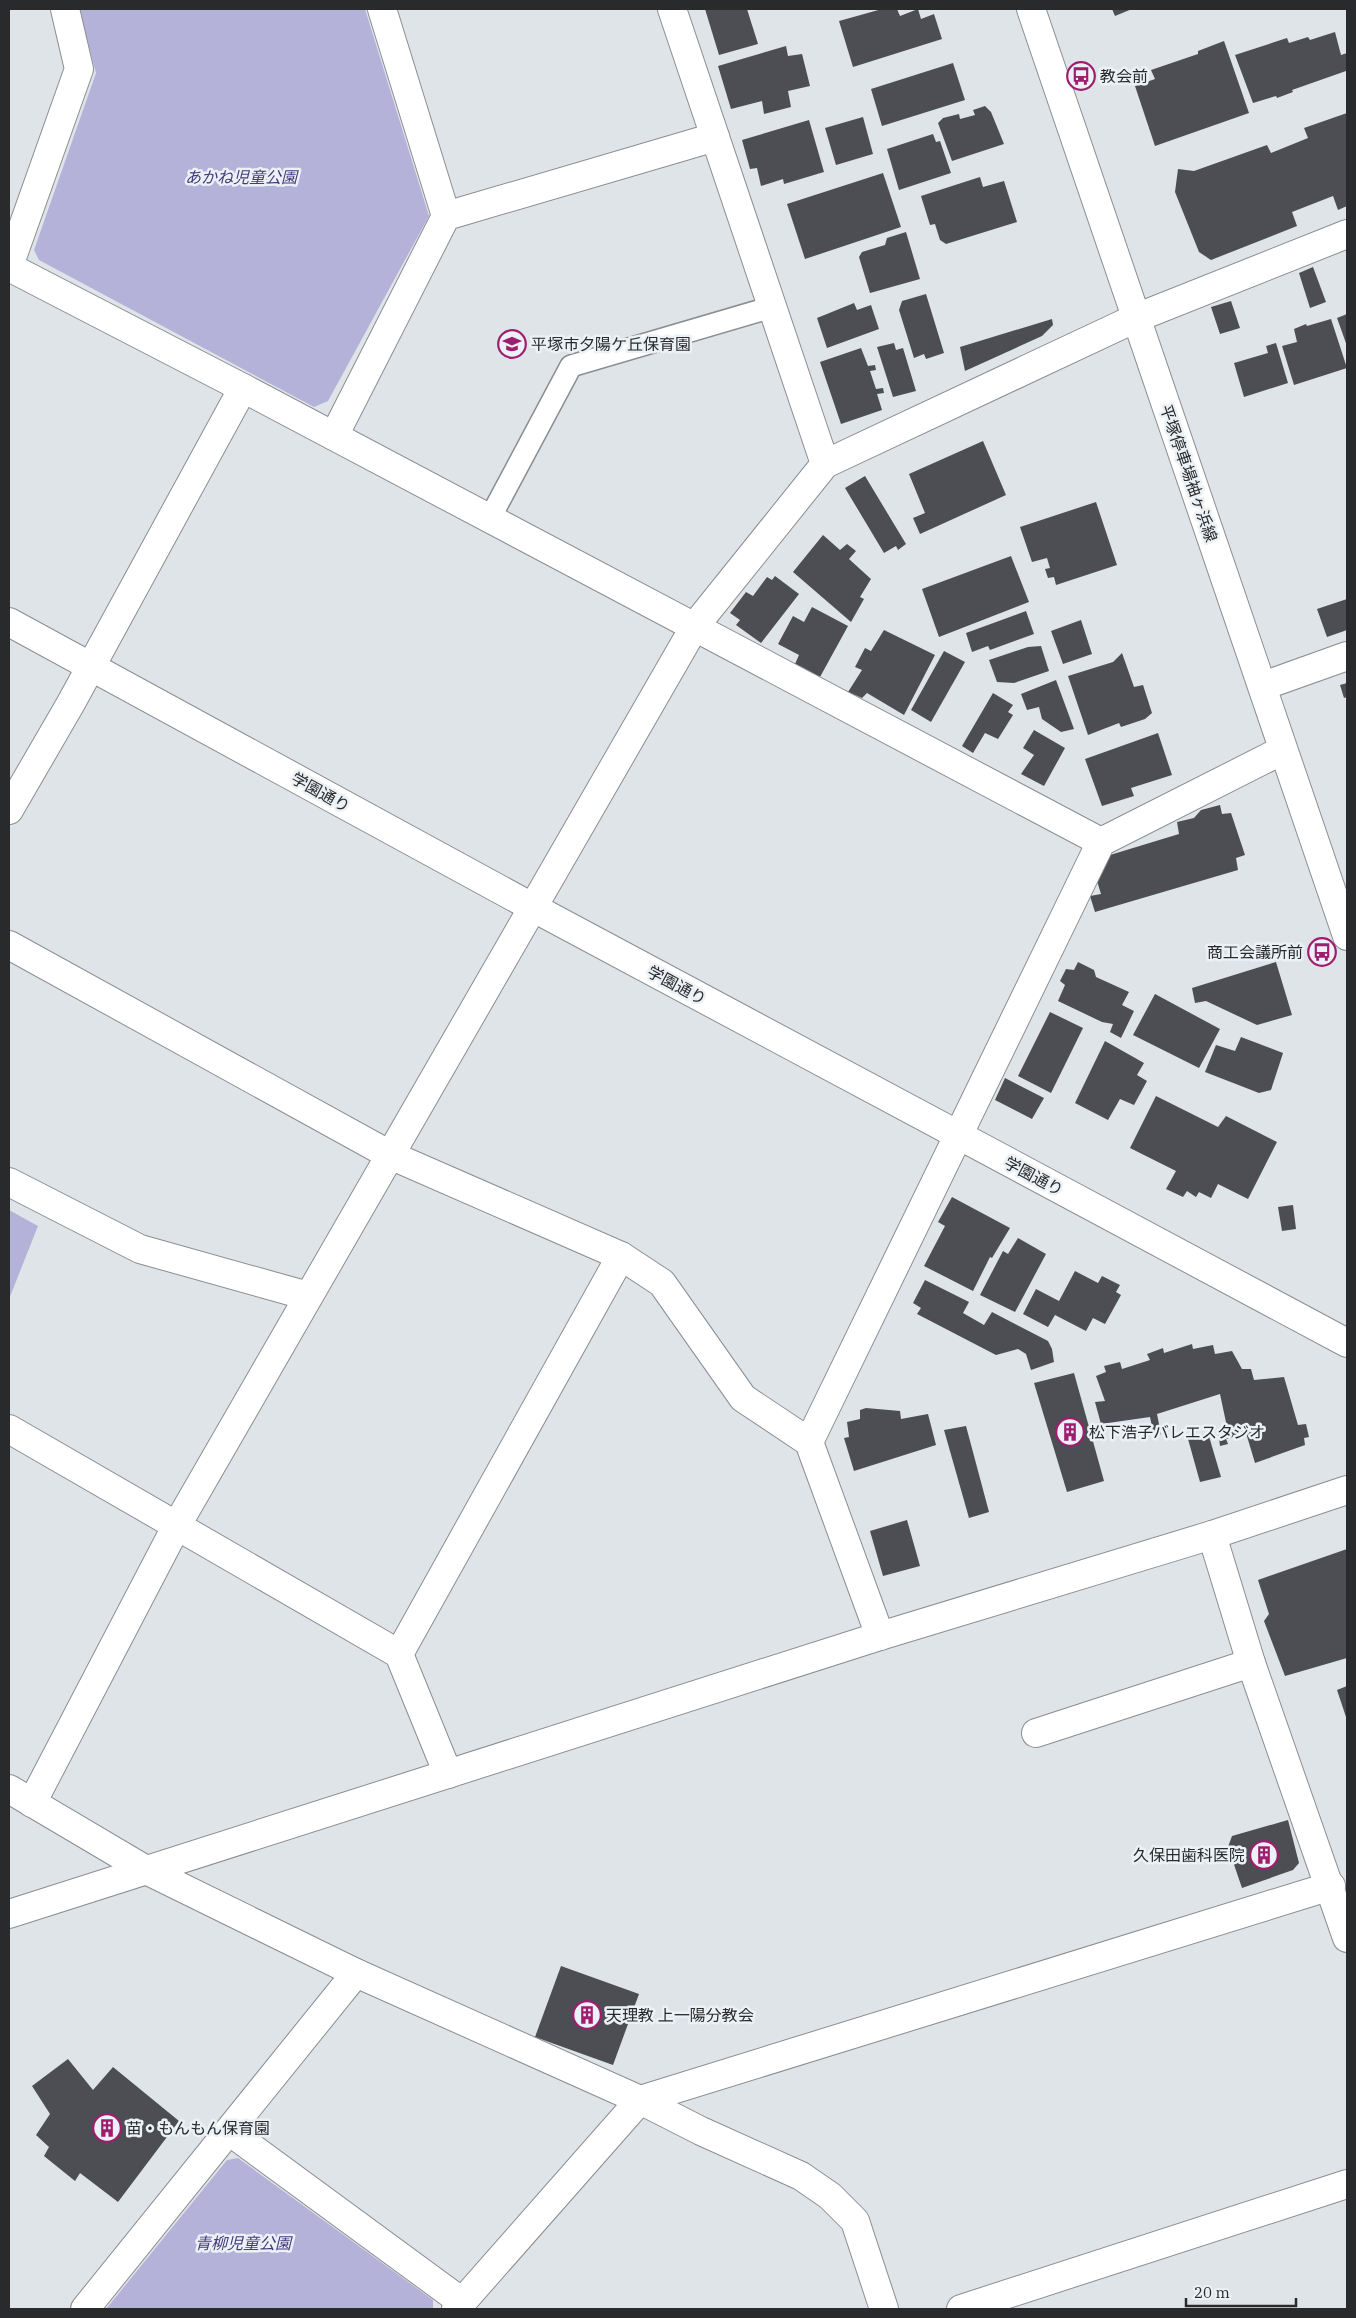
<svg xmlns="http://www.w3.org/2000/svg" width="1356" height="2318" viewBox="0 0 1356 2318" font-family="'IBM Plex Serif','Noto Sans JP',serif">
	<rect width="100%" height="100%" fill="#dfe4e9"/>
	<g fill="#b4b2d9">
		<polygon points="79,9 365,9 429,216 328,401 314,407 39,260 34,250 96,73"/>
		<polygon points="9,1210 38,1226 9,1299"/>
		<polygon points="238,2158 433,2300 433,2309 106,2309 227,2160"/>
	</g>
	<g fill="#4c4e53">
		<polygon points="705,9 747,9 758,44 719,55"/>
		<polygon points="882,9 897,9 900,16 918,9 921,19 934,14 942,39 853,67 839,21"/>
		<polygon points="1112,9 1132,9 1115,16"/>
		<polygon points="1335,32 1341,55 1347,53 1346,71 1292,90 1293,92 1277,98 1276,96 1253,103 1235,55 1287,38 1289,43 1308,37 1310,40"/>
		<polygon points="1224,41 1249,113 1155,146 1135,86 1155,79 1151,70 1198,54 1198,51"/>
		<polygon points="786,46 788,56 802,54 810,86 788,91 791,107 764,114 762,101 731,109 718,66"/>
		<polygon points="953,63 965,100 882,126 871,89"/>
		<polygon points="985,106 991,112 1004,144 952,161 938,123 943,118 959,114 960,119 975,115 973,110"/>
		<polygon points="1347,113 1347,206 1338,210 1333,196 1292,212 1297,226 1211,260 1199,252 1175,192 1178,169 1194,171 1267,145 1271,153 1308,138 1304,128"/>
		<polygon points="863,117 873,154 836,165 825,128"/>
		<polygon points="809,120 824,172 784,184 783,179 761,186 757,168 750,169 742,140"/>
		<polygon points="933,134 936,142 940,141 951,173 899,190 887,149"/>
		<polygon points="883,173 901,227 805,259 787,204"/>
		<polygon points="980,177 983,187 1004,181 1017,222 946,244 940,240 935,224 930,225 921,196"/>
		<polygon points="906,232 920,279 870,293 859,257 862,252 885,245 887,238"/>
		<polygon points="1313,267 1326,302 1310,308 1299,273"/>
		<polygon points="926,294 944,353 926,359 924,354 914,358 899,310 902,301"/>
		<polygon points="1231,301 1240,328 1220,334 1211,307"/>
		<polygon points="854,303 857,310 871,305 879,329 827,348 817,318"/>
		<polygon points="1347,314 1347,346 1337,318"/>
		<polygon points="1052,319 1053,325 1042,336 965,371 960,347"/>
		<polygon points="1331,319 1347,368 1294,385 1282,346 1297,342 1294,329 1306,324 1307,326"/>
		<polygon points="894,343 896,350 903,348 916,391 893,397 877,347"/>
		<polygon points="1276,343 1288,383 1244,397 1234,363 1268,353 1266,346"/>
		<polygon points="861,348 868,366 875,365 876,370 870,371 876,389 883,388 884,393 877,394 882,410 841,424 820,362"/>
		<polygon points="983,441 1006,495 920,534 913,518 925,513 909,474"/>
		<polygon points="865,476 906,544 898,550 896,546 884,553 845,488"/>
		<polygon points="1096,502 1117,565 1056,585 1054,577 1048,578 1045,569 1050,568 1047,558 1032,562 1020,527"/>
		<polygon points="823,535 840,550 847,544 856,551 849,559 871,579 860,597 864,599 851,622 793,572"/>
		<polygon points="1011,556 1029,602 939,637 922,589"/>
		<polygon points="775,576 799,594 761,643 736,625 740,620 730,613 746,592 753,596 767,577 772,580"/>
		<polygon points="1347,599 1347,630 1327,637 1317,609"/>
		<polygon points="812,607 848,626 820,677 795,664 799,655 778,644 793,616 804,622"/>
		<polygon points="1026,611 1034,634 990,650 988,646 972,652 966,633"/>
		<polygon points="1081,620 1092,654 1063,664 1051,631"/>
		<polygon points="884,630 935,655 904,715 867,693 862,698 848,692 862,670 855,667 865,648 871,651"/>
		<polygon points="1041,646 1049,671 1014,683 997,682 989,660 1028,647"/>
		<polygon points="944,651 965,662 931,722 911,710"/>
		<polygon points="1122,653 1134,687 1143,685 1152,713 1145,719 1121,727 1119,723 1088,735 1068,676 1113,662"/>
		<polygon points="1056,680 1074,729 1061,732 1042,719 1039,707 1027,710 1021,694"/>
		<polygon points="1347,683 1347,697 1344,698 1340,685"/>
		<polygon points="993,693 1013,705 1008,712 1013,715 998,739 985,733 973,753 962,746"/>
		<polygon points="1034,730 1065,748 1044,786 1021,774 1034,755 1023,748"/>
		<polygon points="1158,733 1172,775 1131,788 1134,796 1102,806 1085,759"/>
		<polygon points="1220,805 1222,814 1231,813 1245,855 1236,858 1238,870 1095,912 1090,896 1101,894 1097,881 1110,855 1179,834 1177,822 1194,818 1201,810"/>
		<polygon points="1078,962 1094,970 1096,977 1129,992 1122,1005 1134,1011 1121,1038 1110,1032 1113,1024 1102,1022 1058,1001 1065,985 1060,981 1066,969 1074,970"/>
		<polygon points="1276,962 1292,1015 1257,1025 1206,1001 1195,1003 1192,988"/>
		<polygon points="1155,994 1220,1029 1199,1068 1133,1035"/>
		<polygon points="1050,1012 1083,1028 1051,1093 1018,1076"/>
		<polygon points="1241,1037 1283,1053 1271,1090 1259,1093 1205,1072 1216,1045 1235,1051"/>
		<polygon points="1105,1041 1144,1063 1137,1075 1147,1081 1134,1105 1120,1099 1108,1120 1075,1103"/>
		<polygon points="1005,1078 1044,1098 1032,1119 995,1100"/>
		<polygon points="1156,1096 1218,1127 1226,1116 1277,1142 1248,1199 1218,1184 1211,1198 1199,1192 1196,1197 1187,1191 1183,1197 1166,1189 1176,1171 1130,1148"/>
		<polygon points="952,1197 1010,1228 992,1258 990,1257 973,1291 924,1266 945,1226 938,1222"/>
		<polygon points="1293,1205 1296,1229 1282,1231 1278,1207"/>
		<polygon points="1018,1238 1046,1254 1015,1312 980,1295 1003,1251 1008,1254"/>
		<polygon points="1075,1271 1098,1283 1102,1276 1120,1285 1116,1292 1121,1295 1105,1324 1093,1318 1086,1331 1055,1315 1048,1327 1023,1314 1036,1289 1059,1301"/>
		<polygon points="925,1280 969,1302 963,1313 984,1325 992,1312 1048,1341 1052,1349 1054,1362 1031,1370 1026,1354 1018,1349 996,1355 917,1314 921,1308 913,1303"/>
		<polygon points="1192,1344 1193,1349 1213,1345 1215,1354 1232,1351 1242,1369 1251,1369 1254,1380 1284,1377 1298,1425 1306,1424 1309,1437 1304,1438 1305,1445 1255,1463 1246,1433 1226,1439 1228,1444 1220,1446 1218,1431 1227,1427 1220,1394 1157,1414 1161,1434 1154,1436 1150,1417 1101,1424 1095,1402 1105,1401 1096,1376 1106,1372 1104,1366 1120,1362 1122,1369 1150,1360 1147,1354 1163,1348 1164,1353"/>
		<polygon points="1074,1373 1104,1481 1067,1492 1034,1383"/>
		<polygon points="866,1408 900,1411 901,1419 928,1414 936,1445 854,1471 844,1438 849,1437 847,1422 860,1419 860,1410"/>
		<polygon points="966,1426 989,1512 969,1518 944,1430"/>
		<polygon points="1208,1433 1221,1477 1200,1482 1188,1439"/>
		<polygon points="907,1520 920,1566 883,1576 870,1531"/>
		<polygon points="1347,1549 1347,1658 1285,1676 1264,1621 1269,1614 1258,1580"/>
		<polygon points="1347,1686 1347,1720 1337,1690"/>
		<polygon points="1288,1820 1299,1863 1293,1870 1242,1888 1228,1847 1232,1836"/>
		<polygon points="561,1966 639,1994 613,2065 535,2037"/>
		<polygon points="68,2059 93,2090 113,2067 179,2121 118,2202 80,2173 75,2181 44,2156 49,2147 36,2135 50,2114 32,2086"/>
	</g>
	<g fill="none" stroke-linecap="round" stroke-linejoin="round">
		<defs>
			<polyline id="lane" points="490,518 571,366 772,307"/>
			<g id="street">
				<polyline points="382,9 446,216"/>
				<polyline points="672,9 825,464"/>
				<polyline points="9,266 79,69 65,9"/>
				<polyline points="9,267 243,388 1101,842"/>
				<polyline points="334,436 446,216 715,137"/>
				<polyline points="1263,686 1347,656"/>
				<polyline points="9,810 71,703 243,388"/>
				<polyline points="9,945 390,1155 621,1256 662,1283 743,1398 809,1442 880,1636"/>
				<polyline points="9,1182 140,1249 308,1296"/>
				<polyline points="9,1429 399,1654 448,1774"/>
				<polyline points="809,1442 1101,842 1283,750"/>
				<polyline points="1212,1535 1251,1663 1347,1938"/>
				<polyline points="399,1654 621,1256"/>
				<polyline points="1036,1733 1251,1663"/>
				<polyline points="32,1803 177,1525 695,626 825,464 1136,318 1347,234"/>
				<polyline points="146,1870 356,1973 640,2100 701,2131 801,2176 830,2196 855,2221 884,2309"/>
				<polyline points="229,2131 462,2302"/>
				<polyline points="85,2309 356,1973"/>
				<polyline points="456,2309 640,2100 1331,1886"/>
				<polyline points="961,2309 1347,2184"/>
			</g>
			<g id="secondary">
				<polyline points="1031,9 1347,936"/>
				<polyline points="9,622 532,907 1347,1343"/>
				<polyline points="9,1789 146,1870"/>
				<polyline points="9,1914 880,1636 1212,1535 1347,1490"/>
			</g>
		</defs>
		<use href="#lane" stroke="#8a8e93" stroke-width="24"/>
		<use href="#street" stroke="#8a8e93" stroke-width="30"/>
		<use href="#secondary" stroke="#8a8e93" stroke-width="30"/>
		<use href="#lane" stroke="#fff" stroke-width="21"/>
		<use href="#street" stroke="#fff" stroke-width="28"/>
		<use href="#secondary" stroke="#fff" stroke-width="28"/>
	</g>
	<defs>
		<symbol id="bus-ring" viewBox="-11 -11 22 22"><circle r="9.5" fill="#ecf1f6" stroke="#9f1d6f" stroke-width="1.5"/><path d="M-5-6H5V4H4V6H2V4H-2V6H-4V4H-5ZM-3.5-4V0h7V-4ZM-3.5 1.2v1.5H-2V1.2ZM2 1.2v1.5H3.5V1.2Z" fill="#9f1d6f"/></symbol>
		<symbol id="school-ring" viewBox="-11 -11 22 22"><circle r="9.5" fill="#ecf1f6" stroke="#9f1d6f" stroke-width="1.5"/><path d="M0-5L7-2L0 1L-7-2ZM-4 1L0 2.5L4 1V4Q0 6-4 4Z" fill="#9f1d6f"/></symbol>
		<symbol id="building-ring" viewBox="-11 -11 22 22"><circle r="9.5" fill="#ecf1f6" stroke="#9f1d6f" stroke-width="1.5"/><path d="M-4-6H4V6H1V3H-1V6H-4ZM-2.5-4.3h1.7v1.8h-1.7ZM.8-4.3h1.7v1.8H.8ZM-2.5-1h1.7V.8h-1.7ZM.8-1h1.7V.8H.8Z" fill="#9f1d6f"/></symbol>
	</defs>
	<g fill-rule="evenodd">
		<use href="#bus-ring" x="1065" y="60" width="32" height="32"/>
		<use href="#school-ring" x="496" y="328" width="32" height="32"/>
		<use href="#bus-ring" x="1306" y="936" width="32" height="32"/>
		<use href="#building-ring" x="1054" y="1416" width="32" height="32"/>
		<use href="#building-ring" x="1248" y="1839" width="32" height="32"/>
		<use href="#building-ring" x="571" y="1999" width="32" height="32"/>
		<use href="#building-ring" x="91" y="2112" width="32" height="32"/>
	</g>
	<g text-anchor="middle" dominant-baseline="central" stroke-width="5" stroke-linejoin="round" paint-order="stroke">
		<g font-size="16" fill="#282a2b" stroke="#ecf1f6" text-anchor="start">
			<text x="1100" y="76">教会前</text>
			<text x="531" y="344">平塚市夕陽ケ丘保育園</text>
			<text x="1303" y="952" text-anchor="end">商工会議所前</text>
			<text x="1089" y="1432">松下浩子バレエスタジオ</text>
			<text x="1245" y="1855" text-anchor="end">久保田歯科医院</text>
			<text x="606" y="2015">天理教 上一陽分教会</text>
			<text x="126" y="2128">苗・もんもん保育園</text>
		</g>
		<g font-size="16" font-style="italic" fill="#44397d" stroke="#ecf1f6">
			<text x="241" y="177">あかね児童公園</text>
			<text x="243" y="2243">青柳児童公園</text>
		</g>
		<g font-size="16" fill="#282a2b" stroke="#ecf1f6">
			<text transform="translate(1189 473) rotate(71)">平塚停車場袖ヶ浜線</text>
			<text transform="translate(321 792) rotate(29)">学園通り</text>
			<text transform="translate(677 985) rotate(28)">学園通り</text>
			<text transform="translate(1034 1176) rotate(28)">学園通り</text>
		</g>
	</g>
	<rect width="1356" height="2318" fill="none" stroke="#282a2b" stroke-width="20"/>
	<path d="M1186 2298v8h110v-8" fill="none" stroke="#282a2b" stroke-width="2.5"/>
	<text x="1194" y="2298" font-size="15" fill="#282a2b" stroke="#ecf1f6" stroke-width="4" paint-order="stroke">20 m</text>
</svg>
